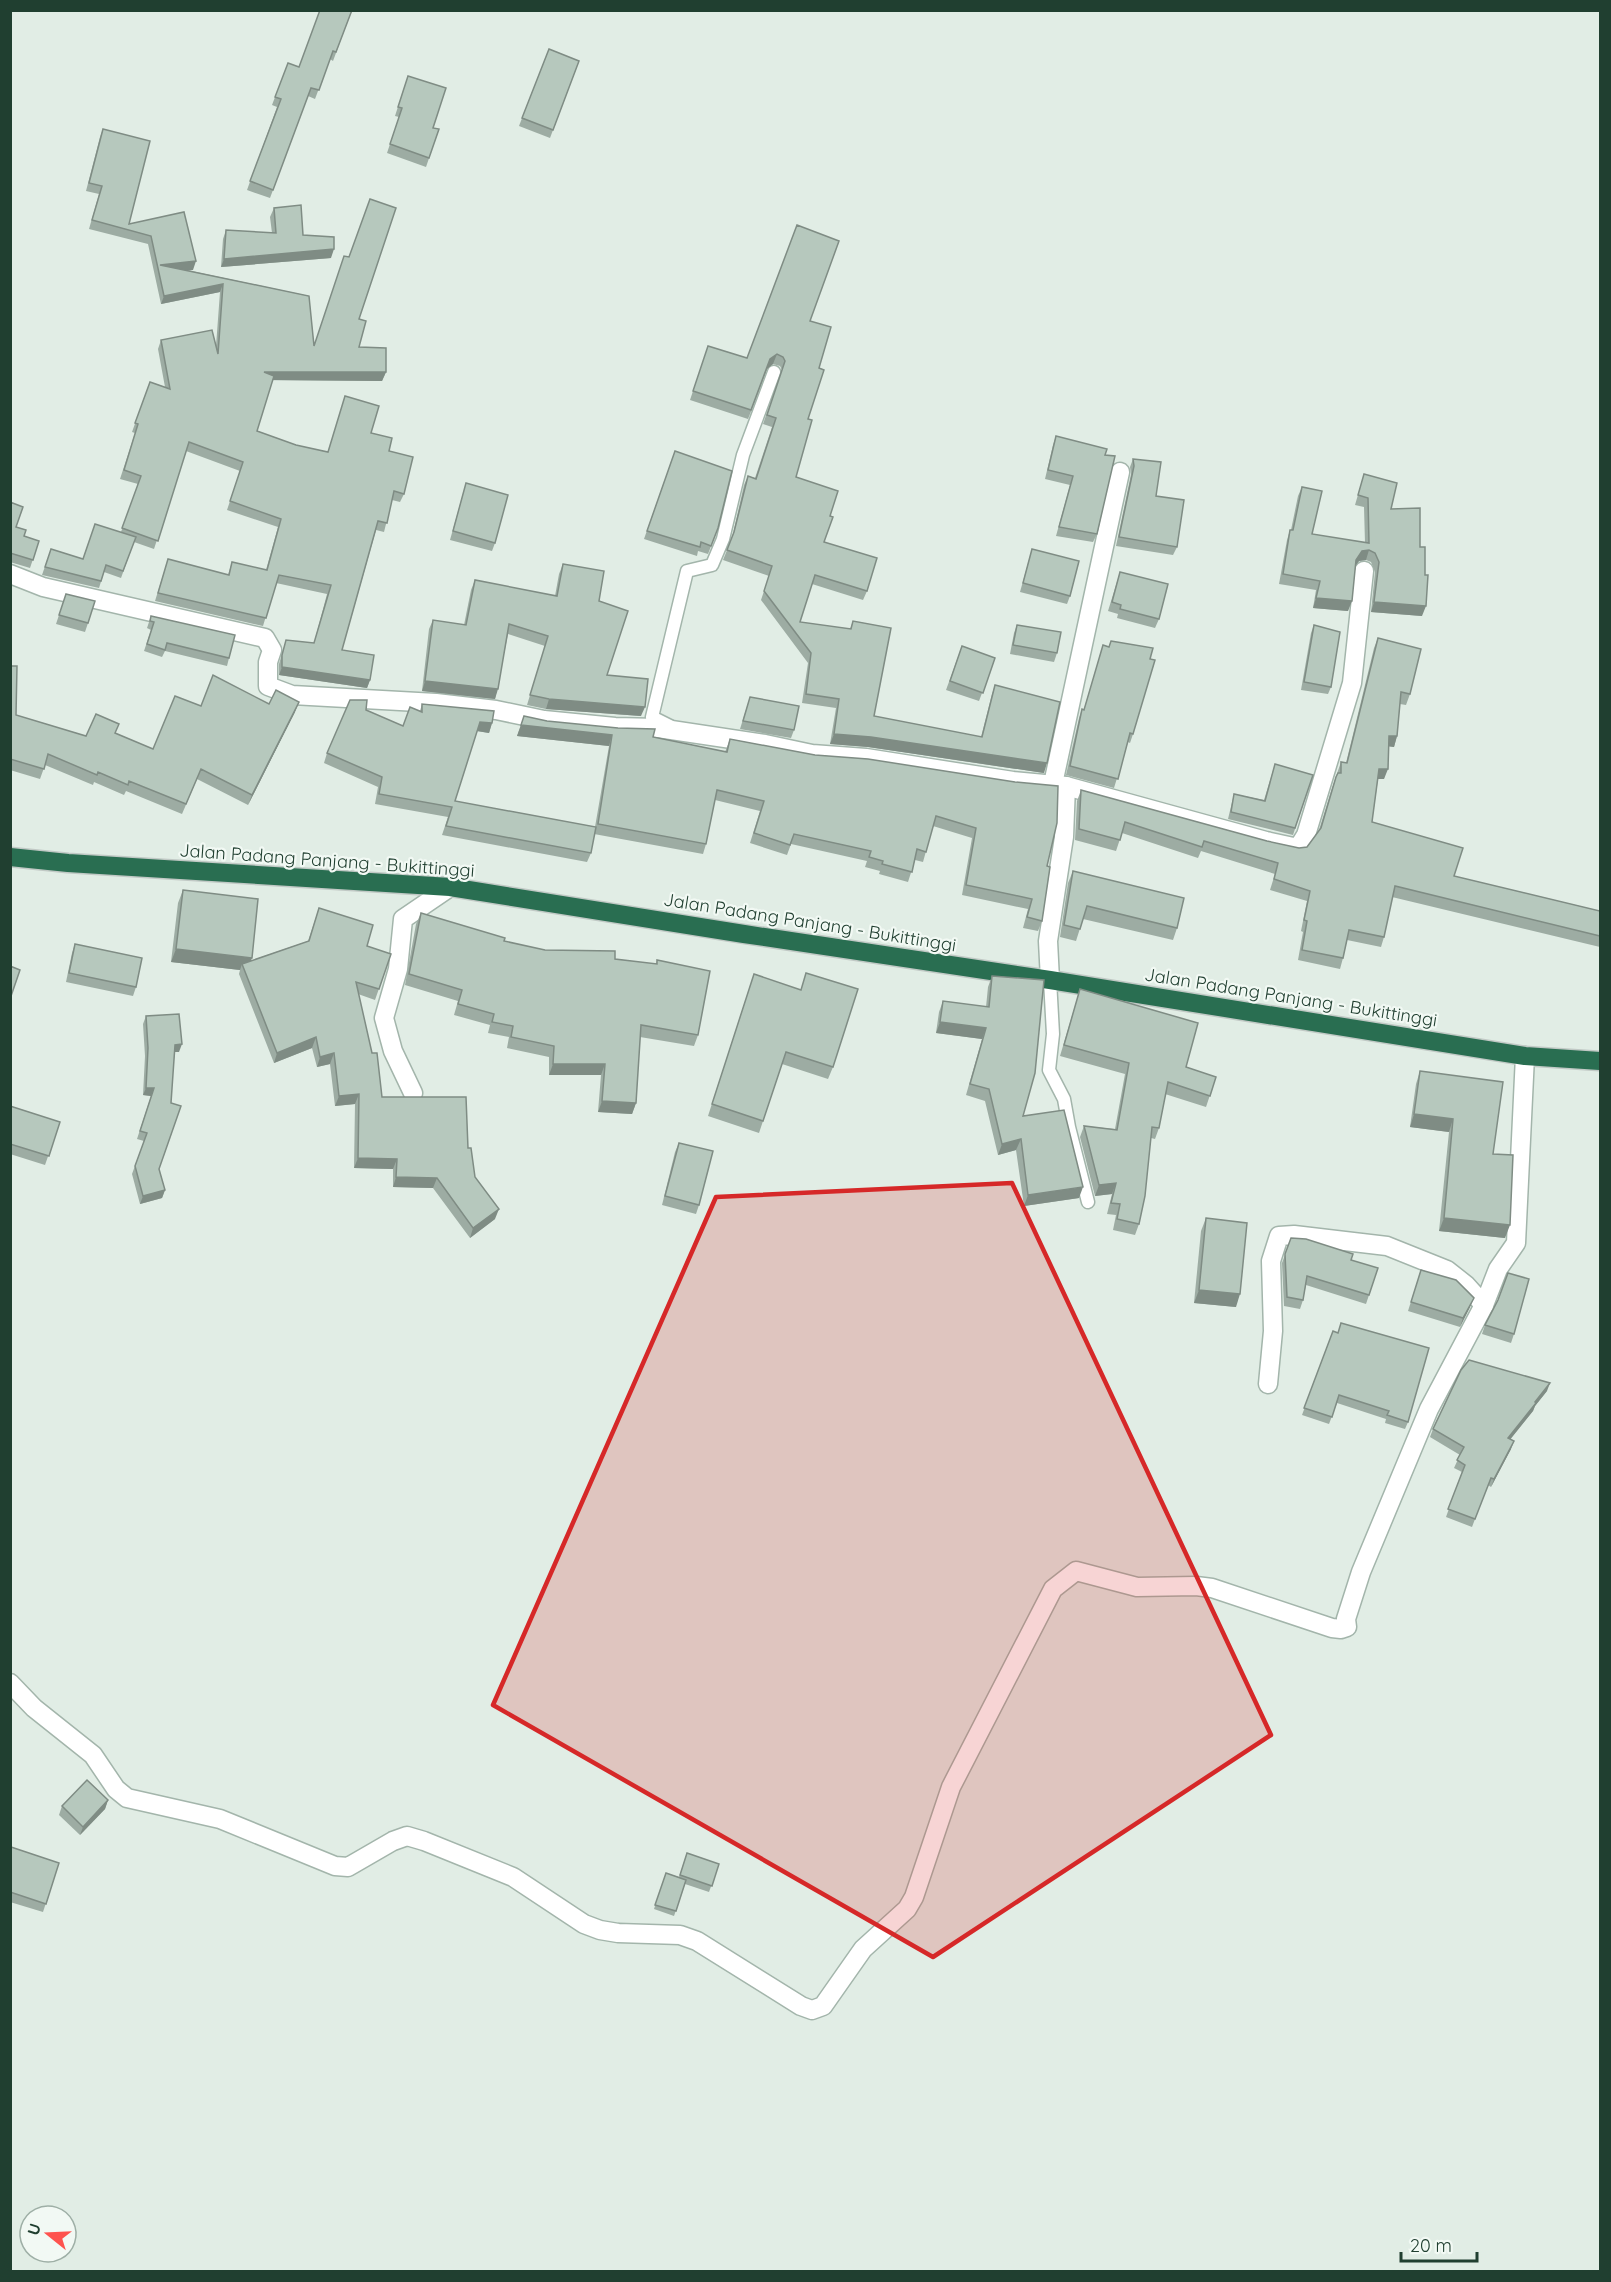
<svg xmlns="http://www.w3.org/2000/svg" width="1611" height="2282" viewBox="0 0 1611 2282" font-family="Quicksand,sans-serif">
	<rect width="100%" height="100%" fill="#e1ede5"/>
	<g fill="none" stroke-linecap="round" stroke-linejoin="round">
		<defs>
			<g id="lane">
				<polyline points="670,726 652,717 687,571 712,565 723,539 743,455 774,372"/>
				<polyline points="1050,980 1053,1034 1049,1070 1064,1099 1069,1127 1088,1202"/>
			</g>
			<g id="street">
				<polyline points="10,574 43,587 265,638 272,650 268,662 268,686 292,695 436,703 496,710 544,720 615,727 658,728 765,744 812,754 866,758 1013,781 1066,786 1266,841 1298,848 1306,835 1352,683 1364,571"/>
				<polyline points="1053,784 1120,472"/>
				<polyline points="1050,980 1048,941 1064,837 1066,786"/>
				<polyline points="413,1093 393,1051 384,1018 398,969 403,919 450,887"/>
				<polyline points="1268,1384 1273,1331 1271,1261 1279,1236 1294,1235 1387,1246 1447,1270 1466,1285 1484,1305"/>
				<polyline points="10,1683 34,1708 93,1755 116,1789 127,1798 220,1819 335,1866 348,1867 393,1841 407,1836 424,1841 513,1877 584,1924 600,1930 618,1933 680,1935 697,1941 801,2006 812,2010 823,2006 863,1949 907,1909 914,1897 951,1787 1053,1589 1076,1571 1137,1587 1196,1586 1212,1588 1332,1628 1341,1629 1347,1627 1346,1619 1361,1572 1429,1409 1484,1305 1498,1269 1516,1243 1525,1056"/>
			</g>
			<polyline id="highway" points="10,857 68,863 450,887 744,934 1050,980 1525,1056 1600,1061"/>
		</defs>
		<use href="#lane" stroke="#a3b5ab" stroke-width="15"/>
		<use href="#street" stroke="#a3b5ab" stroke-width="21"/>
		<use href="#highway" stroke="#c1c9c5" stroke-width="21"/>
		<use href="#lane" stroke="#fff" stroke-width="12"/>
		<use href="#street" stroke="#fff" stroke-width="18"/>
		<use href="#highway" stroke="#296e51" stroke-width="18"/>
	</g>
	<g fill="#9daca3">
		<polygon points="352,10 333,61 330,59 315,99 308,96 270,198 247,190 277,107 272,105 288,63 299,67"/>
		<polygon points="549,49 579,61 550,138 519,126"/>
		<polygon points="405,85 433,128 439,129 426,167 387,153 399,117 395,116"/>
		<polygon points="103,129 129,224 184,212 193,270 187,270 309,296 314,345 359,319 359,347 386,372 382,381 272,380 257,431 296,445 328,452 345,396 371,433 389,451 404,494 400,502 392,500 384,532 376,530 342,650 370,680 367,688 279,675 279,664 286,640 314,643 327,594 276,583 263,626 155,601 168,559 228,575 232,562 266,570 278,527 227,510 240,471 186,451 154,549 134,542 121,578 104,572 99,588 42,575 51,549 83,559 121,532 138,484 120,479 135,433 132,432 150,382 165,387 158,349 161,340 216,346 220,292 161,304 148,244 89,229 99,194 86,191 100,137"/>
		<polygon points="274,208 303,235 331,258 221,267 223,239 226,230 272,233 270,217"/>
		<polygon points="810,321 819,368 796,477 830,516 824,542 867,591 863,600 812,584 800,622 850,629 853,621 874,716 981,737 992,694 995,685 1044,773 868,747 830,744 836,708 802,703 808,663 761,600 769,576 723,560 732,538 744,485 748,476 755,478 772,427 763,424 782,370 780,366 773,364 767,369 748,419 690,400 708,346 747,358"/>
		<polygon points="1056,436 1105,455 1097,534 1093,542 1056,536 1070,485 1045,479 1053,445"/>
		<polygon points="675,451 715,536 708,554 698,551 697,556 644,539"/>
		<polygon points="1133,459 1177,547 1173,555 1116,546 1131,474 1130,467"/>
		<polygon points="1364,474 1420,547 1422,616 1371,612 1375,572 1371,562 1366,560 1359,561 1356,565 1348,611 1313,608 1316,590 1279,584 1287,540 1290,530 1291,530 1298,496 1302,487 1312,534 1365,543 1364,507 1355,505"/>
		<polygon points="466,483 495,543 492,551 450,540"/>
		<polygon points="10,502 16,527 24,536 39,541 30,568 10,562"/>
		<polygon points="1032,549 1070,596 1067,604 1020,592"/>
		<polygon points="563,564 599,601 607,675 641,716 546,709 527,705 545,646 508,634 495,699 422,691 429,629 433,620 464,625 471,590 475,580 555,596 559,574"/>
		<polygon points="1120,572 1159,619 1155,628 1117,618 1118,614 1108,611"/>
		<polygon points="66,594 88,623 85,632 56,624"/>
		<polygon points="151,616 229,658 227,666 165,651 162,657 144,651 151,630 147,628"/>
		<polygon points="1017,625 1057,653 1054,662 1010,654 1014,633"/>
		<polygon points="1314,625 1331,687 1328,694 1301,690 1311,633"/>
		<polygon points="1378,638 1410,694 1406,705 1400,704 1397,736 1394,747 1389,746 1384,779 1378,779 1372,822 1454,876 1600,911 1600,947 1392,897 1384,937 1381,947 1347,940 1343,958 1340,969 1298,960 1303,932 1301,931 1307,901 1270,890 1275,874 1201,851 1198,858 1122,833 1116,851 1075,840 1077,801 1081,790 1267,841 1299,848 1307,847 1319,830 1332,788 1341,762 1346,763 1374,648"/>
		<polygon points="1103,645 1150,659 1133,734 1130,743 1128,742 1114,788 1066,775 1079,718 1082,709 1084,709"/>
		<polygon points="962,646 995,658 979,701 946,690"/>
		<polygon points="10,666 16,715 86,736 119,724 115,733 153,749 201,706 269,704 295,712 248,805 197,779 182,814 126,791 124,795 94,782 93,785 45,765 40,779 10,770"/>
		<polygon points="750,697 794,730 791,738 740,729"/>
		<polygon points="422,704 492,723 489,733 477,731 455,801 595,827 609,746 517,736 524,716 547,721 653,737 725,752 730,739 815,755 868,759 1047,866 1042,921 1038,931 1023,928 1028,909 962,895 972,838 933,826 923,862 915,860 908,882 879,874 880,871 865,867 867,861 791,844 787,855 750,843 760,811 715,800 706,844 703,854 594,834 591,853 587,862 442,835 448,817 375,804 378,787 324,763 327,753 366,710 403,726 420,711"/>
		<polygon points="1275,764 1313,775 1293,835 1228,819 1234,794 1264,800"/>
		<polygon points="1073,871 1177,928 1173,940 1083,919 1076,941 1060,937 1068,883"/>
		<polygon points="183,890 252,958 250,961 308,941 319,908 367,946 391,954 375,1000 358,994 382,1097 468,1148 475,1177 495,1219 470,1238 433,1188 393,1187 393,1169 354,1168 355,1104 335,1106 330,1064 317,1067 312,1048 274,1063 239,974 240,970 171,962 178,903"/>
		<polygon points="421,913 504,941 545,950 656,964 657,960 698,1035 694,1046 640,1037 636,1103 632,1114 598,1112 601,1075 549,1075 549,1057 507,1048 509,1037 488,1033 490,1025 454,1015 458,1001 405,985 416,924"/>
		<polygon points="75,944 136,987 133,996 66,982 72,953"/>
		<polygon points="992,976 1023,1116 1079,1198 1024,1206 1016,1150 998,1155 985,1101 966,1095 982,1039 936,1033 939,1012 943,1001 986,1007 988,987"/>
		<polygon points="750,986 833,1067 828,1079 782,1064 759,1133 708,1116"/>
		<polygon points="1080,989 1186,1067 1216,1077 1206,1107 1165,1094 1159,1128 1155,1139 1151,1138 1139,1224 1135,1235 1113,1230 1116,1215 1107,1214 1112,1194 1095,1196 1080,1137 1084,1126 1115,1129 1125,1074 1060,1056"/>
		<polygon points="146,1016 179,1052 175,1052 159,1169 165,1190 162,1198 140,1204 132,1174 144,1141 137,1139 151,1096 143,1095 145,1056 143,1024"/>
		<polygon points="1420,1071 1493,1154 1505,1238 1439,1231 1449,1132 1410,1127 1416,1084"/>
		<polygon points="10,1106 60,1122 45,1165 10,1154"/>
		<polygon points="679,1143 699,1205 696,1214 662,1205 675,1152"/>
		<polygon points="1206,1218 1236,1307 1194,1303 1201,1231"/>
		<polygon points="1291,1238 1351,1260 1369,1295 1366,1304 1306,1285 1303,1300 1300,1309 1284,1306 1282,1263"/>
		<polygon points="1421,1270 1470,1307 1460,1327 1408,1311"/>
		<polygon points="1485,1325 1514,1334 1511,1343 1482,1334"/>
		<polygon points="1333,1331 1408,1422 1405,1429 1385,1423 1386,1419 1337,1403 1329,1424 1302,1415"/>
		<polygon points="1547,1391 1535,1406 1533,1411 1510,1439 1511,1449 1491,1487 1488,1485 1472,1527 1446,1517 1462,1472 1454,1468 1460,1455 1430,1437 1433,1429"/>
		<polygon points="108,1800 105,1809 80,1835 59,1815 62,1806"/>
		<polygon points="10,1847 59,1863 43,1912 10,1902"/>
		<polygon points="687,1853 719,1864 709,1892 685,1884 674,1916 654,1909 666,1873 679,1877"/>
	</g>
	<g fill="#7f8c84">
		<polygon points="334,249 331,258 221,267 224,259"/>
		<polygon points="196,261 193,270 159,273 160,265"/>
		<polygon points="223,284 220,292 161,304 164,296"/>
		<polygon points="777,354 773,364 767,369 748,419 770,359"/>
		<polygon points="264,372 386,372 382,381 261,380"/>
		<polygon points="1369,550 1366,560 1359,561 1353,569 1356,560 1362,551"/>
		<polygon points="1316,598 1352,601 1348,611 1313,608"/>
		<polygon points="1374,602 1426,606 1422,616 1371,612"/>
		<polygon points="282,667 370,680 367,688 279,675"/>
		<polygon points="425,681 498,689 495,699 422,691"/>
		<polygon points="549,699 645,707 641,716 546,709"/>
		<polygon points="299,702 295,712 248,805 252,795"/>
		<polygon points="480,722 492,723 489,733 477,731"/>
		<polygon points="521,725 612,735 609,746 517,736"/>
		<polygon points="834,734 871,737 1047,763 1044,773 868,747 830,744"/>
		<polygon points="1389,736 1397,736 1394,747 1385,746"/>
		<polygon points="1379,769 1388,769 1384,779 1375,779"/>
		<polygon points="176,949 252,958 247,971 242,964 240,970 171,962"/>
		<polygon points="940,1022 986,1028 982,1039 936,1033"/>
		<polygon points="316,1037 312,1048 274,1063 277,1053"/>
		<polygon points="182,1044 179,1052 172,1052 175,1045"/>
		<polygon points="334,1053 330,1064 317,1067 320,1057"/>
		<polygon points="553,1064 605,1064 601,1075 549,1075"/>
		<polygon points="146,1088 154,1088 151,1096 143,1095"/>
		<polygon points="359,1094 355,1104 335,1106 339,1096"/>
		<polygon points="602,1101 636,1103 632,1114 598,1112"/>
		<polygon points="1414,1114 1453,1119 1449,1132 1410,1127"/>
		<polygon points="1021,1139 1016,1150 998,1155 1002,1144"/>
		<polygon points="358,1158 397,1159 393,1169 354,1168"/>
		<polygon points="396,1177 437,1178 433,1188 393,1187"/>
		<polygon points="1116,1183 1112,1194 1095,1196 1099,1185"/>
		<polygon points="1083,1187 1079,1198 1024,1206 1028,1195"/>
		<polygon points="165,1190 162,1198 140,1204 143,1196"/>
		<polygon points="499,1209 495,1219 470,1238 473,1228"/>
		<polygon points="1444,1218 1510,1225 1505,1238 1439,1231"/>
		<polygon points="1199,1290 1240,1294 1236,1307 1194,1303"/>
		<polygon points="1474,1298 1470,1307 1460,1327 1463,1318"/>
		<polygon points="1550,1383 1547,1391 1535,1406 1533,1411 1505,1446 1508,1438 1535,1402"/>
		<polygon points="1514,1441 1511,1449 1491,1487 1494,1479"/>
		<polygon points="108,1800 105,1809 80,1835 83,1827"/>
	</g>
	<g fill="#b6c8bd" stroke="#7f8c84" stroke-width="1.5">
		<polygon points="320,10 352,10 336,52 333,51 319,90 311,88 273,190 250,181 281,99 275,97 288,63 299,67"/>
		<polygon points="549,49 579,61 553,130 522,118"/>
		<polygon points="408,76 446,88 433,128 439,129 429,158 390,144 402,108 398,107"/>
		<polygon points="103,129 150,141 129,224 184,212 196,261 160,265 309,296 314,346 344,256 349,257 370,199 396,208 359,319 366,321 359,347 386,348 386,372 264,372 274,376 257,431 296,445 328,452 345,396 379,406 371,433 392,438 389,451 413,457 404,494 394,491 387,523 378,521 342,650 374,655 370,680 282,667 282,655 286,640 314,643 331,585 279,575 266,618 158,593 168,559 229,575 232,562 267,570 281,519 230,501 243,462 189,442 158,541 122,528 141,476 124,470 138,424 135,423 150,382 170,389 161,340 212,330 218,354 223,284 164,296 151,236 92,220 102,186 89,183"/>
		<polygon points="301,205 303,235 334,237 334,249 224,259 226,230 276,233 274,208"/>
		<polygon points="797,225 839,241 810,321 831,327 819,368 824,370 808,419 812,420 796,477 838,491 830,516 833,517 824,542 877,558 867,591 815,575 800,622 851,629 853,621 891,628 874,716 982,737 995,685 1060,702 1047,763 871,737 834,734 839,699 806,694 811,653 764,591 772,566 727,550 734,532 748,476 756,479 776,418 767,415 785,361 783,357 777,354 770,359 751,410 693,391 708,346 747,358"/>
		<polygon points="1056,436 1107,449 1105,455 1115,456 1097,534 1059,527 1073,476 1048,470"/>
		<polygon points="675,451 732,471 718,528 711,546 701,542 700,547 647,531"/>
		<polygon points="1133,459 1161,462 1156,496 1184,500 1177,547 1119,537 1134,466"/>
		<polygon points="1364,474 1397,483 1391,509 1420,508 1420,547 1425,547 1425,575 1428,575 1426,606 1374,602 1379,562 1375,553 1369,550 1362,551 1356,560 1352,601 1316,598 1320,581 1283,574 1290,530 1293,530 1302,487 1322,491 1312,534 1369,543 1368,498 1358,495"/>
		<polygon points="466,483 508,495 495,543 453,531"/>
		<polygon points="10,502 23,507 16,527 26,530 24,536 39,541 33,560 10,553"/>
		<polygon points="95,524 136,537 123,571 106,565 101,581 45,567 51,549 83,559"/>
		<polygon points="1032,549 1079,561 1070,596 1023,583"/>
		<polygon points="563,564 604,571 599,601 628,611 607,675 648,679 645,707 549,699 530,695 548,636 509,624 498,689 425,681 433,620 466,625 475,580 557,596"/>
		<polygon points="1120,572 1168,584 1159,619 1120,609 1121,605 1112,602"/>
		<polygon points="66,594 95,601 88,623 59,615"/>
		<polygon points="151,616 235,635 229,658 167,643 165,650 147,644 154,622 150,621"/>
		<polygon points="1017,625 1061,632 1057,653 1013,645"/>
		<polygon points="1314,625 1340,632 1331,687 1304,682"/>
		<polygon points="1378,638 1421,649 1410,694 1401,692 1397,736 1389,736 1388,769 1379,769 1372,822 1463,848 1454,876 1600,911 1600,936 1395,886 1384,937 1349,930 1343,958 1302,950 1307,921 1304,920 1310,891 1274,879 1278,863 1204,841 1202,847 1125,822 1120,840 1079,829 1081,790 1267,841 1299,848 1307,847 1321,828 1336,777 1338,773 1341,773 1341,762 1347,763"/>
		<polygon points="1111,641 1153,648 1150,659 1155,660 1133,734 1130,733 1118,779 1070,766 1082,709 1084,710 1103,645 1109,647"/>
		<polygon points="962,646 995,658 983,693 950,681"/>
		<polygon points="10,666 17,666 16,715 86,736 96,714 119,724 115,733 153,749 175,696 201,706 213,675 269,704 276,690 299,702 252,795 201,769 186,804 129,781 128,785 98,772 97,775 48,754 44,769 10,759"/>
		<polygon points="750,697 799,706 794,730 743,721"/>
		<polygon points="350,700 367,700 366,710 403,726 410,707 422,712 422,704 494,711 492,723 480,722 455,801 596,827 591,853 446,826 452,807 379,794 382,777 327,753"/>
		<polygon points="524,716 547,721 618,728 655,729 653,737 727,752 730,739 815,755 868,759 1015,782 1058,786 1057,823 1047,866 1050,867 1042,921 1027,917 1032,899 966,885 976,828 936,816 926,852 917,849 912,872 882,864 883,861 869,857 871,851 794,834 790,845 754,833 764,801 717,790 706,844 598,824 612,735 521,725"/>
		<polygon points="1275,764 1313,775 1295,828 1231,812 1234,794 1265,801"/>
		<polygon points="1073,871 1184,898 1177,928 1087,906 1080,929 1064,925"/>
		<polygon points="183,890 258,899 252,958 176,949"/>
		<polygon points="319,908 373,925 367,946 391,954 379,989 356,982 372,1053 377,1053 382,1097 466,1097 468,1148 471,1148 475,1177 499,1209 473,1228 437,1178 396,1177 397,1159 358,1158 359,1094 339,1096 334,1053 320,1057 316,1037 277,1053 242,964 309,941"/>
		<polygon points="421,913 505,938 504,941 545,950 615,951 615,959 657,964 657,960 710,971 698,1035 641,1025 636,1103 602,1101 605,1064 553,1064 554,1046 511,1037 513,1026 492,1022 494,1014 458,1004 462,990 409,974"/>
		<polygon points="75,944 142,958 136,987 69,973"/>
		<polygon points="10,966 20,970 10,999"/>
		<polygon points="806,973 858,989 833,1067 786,1052 763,1121 712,1104 754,974 801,990"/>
		<polygon points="992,976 1044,980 1035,1073 1023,1116 1064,1110 1083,1187 1028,1195 1021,1139 1002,1144 989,1089 970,1084 986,1028 940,1022 943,1001 989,1007"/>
		<polygon points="1080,989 1198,1023 1186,1067 1216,1077 1210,1096 1168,1082 1159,1128 1152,1127 1145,1196 1139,1224 1117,1219 1120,1204 1111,1203 1116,1183 1099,1185 1084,1126 1117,1130 1129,1063 1064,1045"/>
		<polygon points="179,1014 182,1044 175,1045 171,1103 181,1106 159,1169 165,1190 143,1196 135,1166 147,1133 140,1131 154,1088 146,1088 148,1048 146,1016"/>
		<polygon points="1420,1071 1503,1082 1493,1154 1513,1155 1510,1225 1444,1218 1453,1119 1414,1114"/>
		<polygon points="10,1106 60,1122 49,1156 10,1144"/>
		<polygon points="679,1143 713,1151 699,1205 665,1196"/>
		<polygon points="1206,1218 1247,1223 1240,1294 1199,1290"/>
		<polygon points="1291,1238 1306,1239 1353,1254 1351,1260 1378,1268 1369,1295 1307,1276 1303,1300 1287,1297 1285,1254"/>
		<polygon points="1421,1270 1456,1280 1474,1298 1463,1318 1411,1302"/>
		<polygon points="1508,1273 1529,1279 1514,1334 1485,1325 1498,1300"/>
		<polygon points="1341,1323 1429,1348 1408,1422 1387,1415 1389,1411 1339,1395 1332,1417 1304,1408 1333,1331 1338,1333"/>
		<polygon points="1469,1360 1550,1383 1535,1402 1536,1403 1508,1438 1514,1441 1494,1479 1491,1478 1475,1519 1448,1509 1465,1465 1457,1460 1464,1447 1433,1429 1461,1370"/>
		<polygon points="87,1780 108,1800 83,1827 62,1806"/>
		<polygon points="11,1847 59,1863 46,1904 10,1892"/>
		<polygon points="687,1853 719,1864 712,1886 680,1875"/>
		<polygon points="666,1873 686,1880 676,1911 655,1905"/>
	</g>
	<path fill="#d62828" fill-opacity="0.2" stroke="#d62828" stroke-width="4.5" stroke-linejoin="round" d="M1012,1183l259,552 -338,222 -440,-252 223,-508z"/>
	<g text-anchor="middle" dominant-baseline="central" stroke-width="4.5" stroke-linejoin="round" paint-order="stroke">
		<g font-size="18" fill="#203f30" stroke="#f2f9f4">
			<text transform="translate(327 860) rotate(4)">Jalan Padang Panjang - Bukittinggi</text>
			<text transform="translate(810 922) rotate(9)">Jalan Padang Panjang - Bukittinggi</text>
			<text transform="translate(1291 997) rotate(9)">Jalan Padang Panjang - Bukittinggi</text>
		</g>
	</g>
	<rect width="1611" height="2282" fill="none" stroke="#203f30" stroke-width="24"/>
	<g transform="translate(48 2234) rotate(288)"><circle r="28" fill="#f2f9f4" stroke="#9eafa6" stroke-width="1.5"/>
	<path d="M0-4.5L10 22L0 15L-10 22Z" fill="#fe534e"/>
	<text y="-9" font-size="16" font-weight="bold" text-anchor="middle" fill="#203f30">U</text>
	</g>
	<path d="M1401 2252v9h76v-9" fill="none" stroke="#203f30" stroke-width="3"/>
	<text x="1410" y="2252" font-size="18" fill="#203f30" stroke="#f2f9f4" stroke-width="4.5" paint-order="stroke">20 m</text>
</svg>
